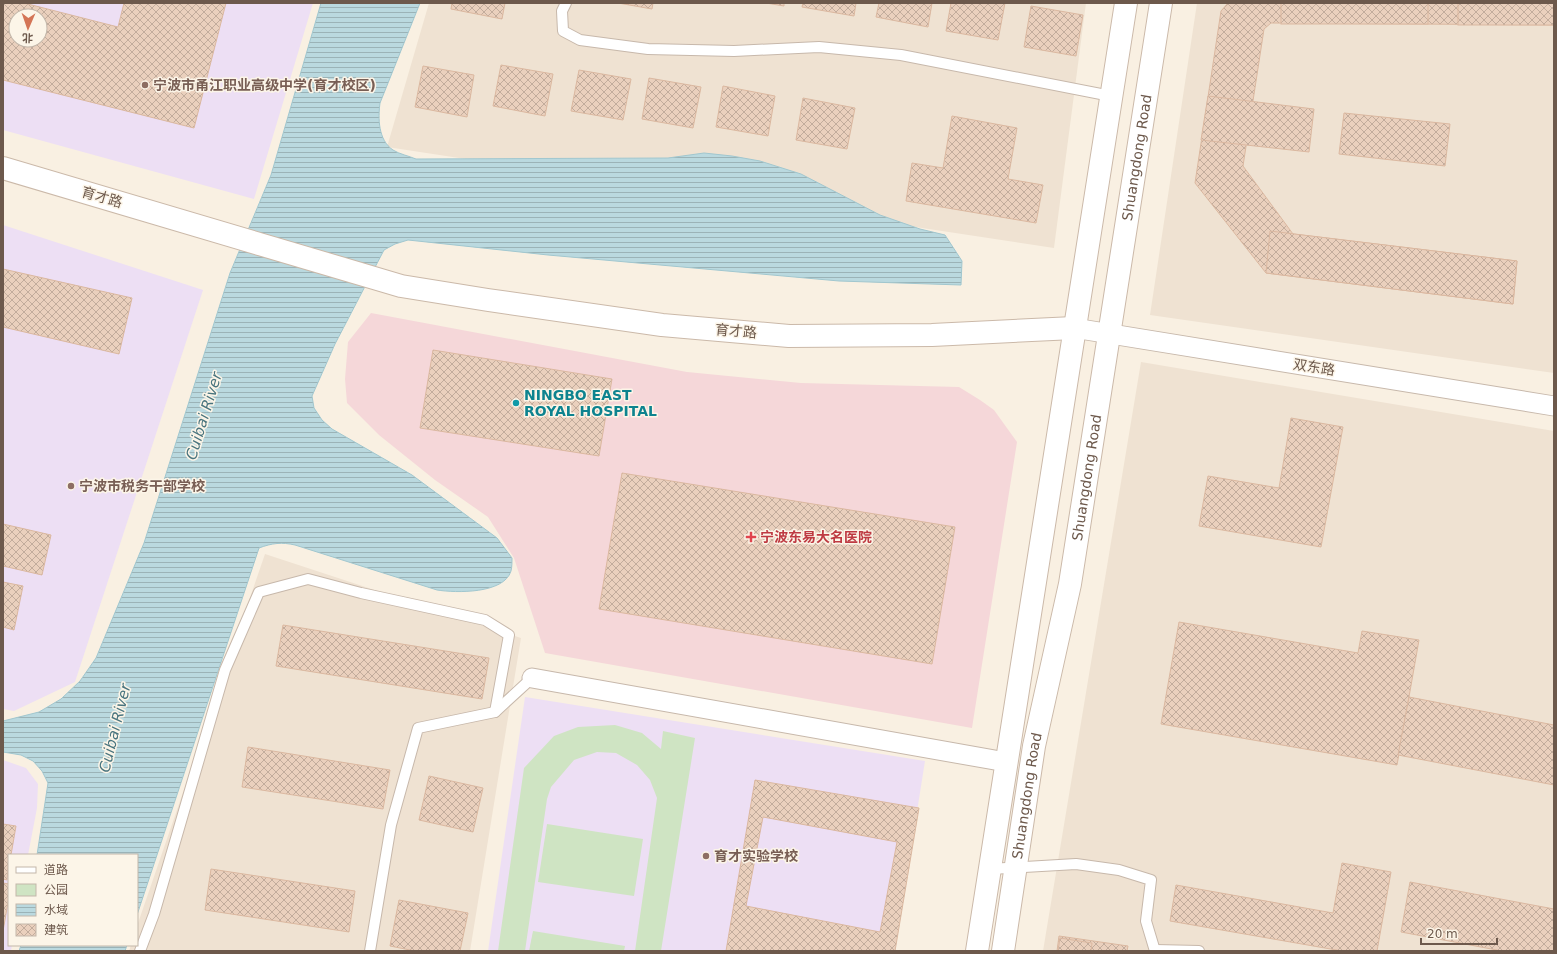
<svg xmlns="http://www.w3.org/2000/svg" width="1557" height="954" viewBox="0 0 1557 954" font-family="'DejaVu Sans','Noto Sans SC',sans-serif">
	<defs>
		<pattern id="water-rules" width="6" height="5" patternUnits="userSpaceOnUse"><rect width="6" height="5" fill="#bad9df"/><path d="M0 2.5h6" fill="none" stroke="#9bb3b7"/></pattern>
		<pattern id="building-cross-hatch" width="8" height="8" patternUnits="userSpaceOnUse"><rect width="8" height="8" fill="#ead0bd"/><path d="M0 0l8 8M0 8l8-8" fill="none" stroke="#c2ac9c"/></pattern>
	</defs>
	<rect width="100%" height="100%" fill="#f9f0e2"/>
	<g fill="#efe2d2">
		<path d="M429,3H1086L1054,248L387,147Z"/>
		<path d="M1197,3H1554V373L1150,315Z"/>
		<path d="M1141,362L1554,431V951H1043Z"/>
		<path d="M265,554L521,638L470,951H129L131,945H137V926Z"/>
	</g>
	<g fill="#eddff4" fill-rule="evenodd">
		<path d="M3,3H313L254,199L3,130ZM16,16H40V40H16Z"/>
		<path d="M3,225L203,290L75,682L14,711L3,709Z"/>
		<path d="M525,697L925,761L895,951H488Z"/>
		<path d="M3,760L26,768L38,784L37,808L28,855H9V945H12L11,951H3Z"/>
	</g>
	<path fill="#f5d7d9" d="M371,313L687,372L801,383L959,387L980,400L994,410L1017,442L972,728L545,653L514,558L488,517L435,480L379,435L347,403L345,379L348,342Z"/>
	<g fill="#cfe4c3">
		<path d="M615,725L642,733L661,749L663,731L695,738L661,951H635L657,798L650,780L637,765L616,753L597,752L574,760L551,787L547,799L525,951H498L524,768L554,736L578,727Z"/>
		<path d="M547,824L643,839L634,896L538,882Z"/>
		<path d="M533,931L625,946L624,951H529Z"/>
	</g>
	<g fill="url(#water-rules)" stroke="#a1c7cf">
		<path d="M321,3H420L380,103C378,118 378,140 393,150C399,154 409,156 416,159L668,158L704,153L732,156L760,161L801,174L880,215L920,229L945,235L962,261L961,285L839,281L548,255L408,240L395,244L384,250L335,344L312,396L314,408L322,420L332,429L412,475L497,538L512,558C512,562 512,567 511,571C504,594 456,593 437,590L295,545C282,542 272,543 259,548L137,915V855H37L48,783L42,771L33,761L21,755L3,752V721L39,712L61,699L80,681L96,658L144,543L230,273L271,175Z"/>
		<path d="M21,945H127L125,951H19Z"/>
	</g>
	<g fill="url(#building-cross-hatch)" stroke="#dbb8a0" fill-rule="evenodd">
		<path d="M3,3H24L118,27L124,3H226L194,128L3,80ZM16,16H40V40H16Z"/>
		<path d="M452,3H505L502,19L451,9Z"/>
		<path d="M618,3H653L652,9Z"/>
		<path d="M766,3H784V6Z"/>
		<path d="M803,3H856L854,16L802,7Z"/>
		<path d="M879,3H932L928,27L876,17Z"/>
		<path d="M951,3H1005L998,40L946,31Z"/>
		<path d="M1228,3H1554V25L1271,23L1264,29L1243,166L1293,234L1517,261L1513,304L1266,273L1195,183L1221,11Z"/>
		<rect x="1281" y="3" width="147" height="21"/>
		<rect x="1458" y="3" width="96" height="22"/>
		<path d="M1031,6L1083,15L1076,56L1024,47Z"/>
		<path d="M501,65L553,74L545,116L493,106Z"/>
		<path d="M423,66L474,75L467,117L415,107Z"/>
		<path d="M579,70L631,79L623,120L571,111Z"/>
		<path d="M649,78L701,87L693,128L642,119Z"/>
		<path d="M723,86L775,96L768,136L716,127Z"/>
		<path d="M1208,96L1314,109L1309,152L1201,140Z"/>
		<path d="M803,98L855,108L847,149L796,140Z"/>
		<path d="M1344,113L1450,124L1445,166L1339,154Z"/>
		<path d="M952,116L1017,128L1008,179L1043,185L1036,223L906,201L912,163L943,168Z"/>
		<path d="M1270,231L1517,261L1513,304L1266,273Z"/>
		<path d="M3,269L132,298L119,354L3,327Z"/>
		<path d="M433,350L612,379L599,456L420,428Z"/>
		<path d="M1291,418L1343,427L1321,547L1199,526L1208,476L1279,488Z"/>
		<path d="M622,473L955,527L932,664L599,609Z"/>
		<path d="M3,524L51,535L42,575L3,566Z"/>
		<path d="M3,582L23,586L14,630L3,627Z"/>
		<path d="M1179,622L1358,653L1362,631L1419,640L1397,765L1161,724Z"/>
		<path d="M283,625L489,658L482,699L276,666Z"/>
		<path d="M1409,697L1554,725V785L1398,755Z"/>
		<path d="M248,747L390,770L383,809L242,787Z"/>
		<path d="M429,776L483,788L473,832L419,820Z"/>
		<path d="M755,780L919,808L895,951H726ZM763,817L897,842L880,932L746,906Z"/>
		<path d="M3,824L16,826L11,855H9L7,880L3,879Z"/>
		<path d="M1342,863L1391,872L1377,951H1342L1170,921L1176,885L1333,913Z"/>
		<path d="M211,869L355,891L349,932L205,910Z"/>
		<path d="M1410,882L1554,909V951H1502L1401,932Z"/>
		<path d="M3,883L9,884V897L3,931Z"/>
		<path d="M399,900L468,913L460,951H415L390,946Z"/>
		<path d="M1059,936L1128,946L1127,951H1057Z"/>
		<path d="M1060,938L1092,943L1091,951H1058Z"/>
	</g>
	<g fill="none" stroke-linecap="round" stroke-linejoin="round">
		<defs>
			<g id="lane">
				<path d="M566,3L562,11L563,31L580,40L648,49L734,51L819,47L901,55L1111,96"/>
				<path d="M990,869L1076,864L1119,870L1151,880L1146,921L1155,951"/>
				<path d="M1155,950L1199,951"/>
				<path d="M140,951L154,914L225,670L259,592L308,579L361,593L485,620L509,635L495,712"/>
				<path d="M370,951L391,825L418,728L495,712L532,678"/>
			</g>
			<g id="street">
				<path d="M1074,328L1554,406"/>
				<path d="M532,678L1006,762"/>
			</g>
			<g id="secondary">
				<path d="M3,168L401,286L488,300L662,325L789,336L932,335L1074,328"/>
				<path d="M977,951L1126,3"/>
				<path id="s1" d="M1003,951L1034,746L1070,584L1161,3"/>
			</g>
		</defs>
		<use href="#lane" stroke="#c7b8ab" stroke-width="12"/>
		<use href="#street" stroke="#c7b8ab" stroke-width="21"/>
		<use href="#secondary" stroke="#cbb9a9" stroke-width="24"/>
		<use href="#lane" stroke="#fff" stroke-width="10"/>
		<use href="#street" stroke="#fff" stroke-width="19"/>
		<use href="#secondary" stroke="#fff" stroke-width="22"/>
	</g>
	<g fill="#8d6e63" stroke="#fcf5e8" stroke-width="1.5">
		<circle cx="145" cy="85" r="4"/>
		<circle cx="71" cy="486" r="4"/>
		<circle cx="706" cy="856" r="4"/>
	</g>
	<circle fill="#0f9aa8" stroke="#fcf5e8" stroke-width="1.5" cx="516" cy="403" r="4"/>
	<path fill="#e0444e" stroke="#fcf5e8" stroke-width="1.5" d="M749 531h4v4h4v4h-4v4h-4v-4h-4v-4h4z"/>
	<g text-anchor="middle" stroke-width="3" stroke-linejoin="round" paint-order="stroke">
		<g font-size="14" font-weight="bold" fill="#785e54" stroke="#fcf5e8" text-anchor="start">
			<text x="153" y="90">宁波市甬江职业高级中学(育才校区)</text>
			<text x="79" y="491">宁波市税务干部学校</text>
			<text x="714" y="861">育才实验学校</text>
		</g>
		<g font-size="14" fill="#6d594c" stroke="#fcf5e8">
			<text dy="5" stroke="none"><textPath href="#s1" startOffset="805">Shuangdong Road</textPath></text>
			<text transform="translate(102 197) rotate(16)" y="5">育才路</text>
			<text transform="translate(736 331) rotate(5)" y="5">育才路</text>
			<text transform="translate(1314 367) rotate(9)" y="5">双东路</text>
			<text dy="5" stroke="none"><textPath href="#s1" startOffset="481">Shuangdong Road</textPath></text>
			<text dy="5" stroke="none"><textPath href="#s1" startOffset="157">Shuangdong Road</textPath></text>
		</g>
		<g font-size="14" font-weight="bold" fill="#0d838f" stroke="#fcf5e8" text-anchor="start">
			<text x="524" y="400">NINGBO EAST<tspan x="524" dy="16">ROYAL HOSPITAL</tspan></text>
		</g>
		<g font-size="14" font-weight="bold" fill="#be3a42" stroke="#fcf5e8" text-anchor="start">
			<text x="760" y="542">宁波东易大名医院</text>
		</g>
		<g font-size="15" font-style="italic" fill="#49747e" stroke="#fcf5e8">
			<text transform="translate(204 416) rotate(-73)" y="5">Cuibai River</text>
			<text transform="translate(115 728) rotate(-76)" y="5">Cuibai River</text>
		</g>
	</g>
	<rect width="1557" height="954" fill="none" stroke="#6d594c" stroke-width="8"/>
	<rect x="8" y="854" width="130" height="92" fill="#fcf5e8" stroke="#c3b7aa"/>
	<rect x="16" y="867" width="20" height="6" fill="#ffffff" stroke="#c3b7aa"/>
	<text x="44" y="874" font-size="12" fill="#6d594c">道路</text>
	<rect x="16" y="884" width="20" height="12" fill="#cfe4c3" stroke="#c3b7aa"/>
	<text x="44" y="894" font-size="12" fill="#6d594c">公园</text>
	<rect x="16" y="904" width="20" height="12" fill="url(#water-rules)" stroke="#c3b7aa"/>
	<text x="44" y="914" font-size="12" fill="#6d594c">水域</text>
	<rect x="16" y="924" width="20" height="12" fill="url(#building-cross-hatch)" stroke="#c3b7aa"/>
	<text x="44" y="934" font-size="12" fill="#6d594c">建筑</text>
	<g transform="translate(28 28) rotate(182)"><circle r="19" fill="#fcf5e8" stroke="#c3b7aa"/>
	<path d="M0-3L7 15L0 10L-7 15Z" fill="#d47556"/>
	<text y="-6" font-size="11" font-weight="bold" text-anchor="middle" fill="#6d594c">北</text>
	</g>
	<path d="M1421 938v6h76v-6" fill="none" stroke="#6d594c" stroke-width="2"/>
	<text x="1427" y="938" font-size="12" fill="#6d594c" stroke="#fcf5e8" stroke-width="3" paint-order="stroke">20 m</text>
</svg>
